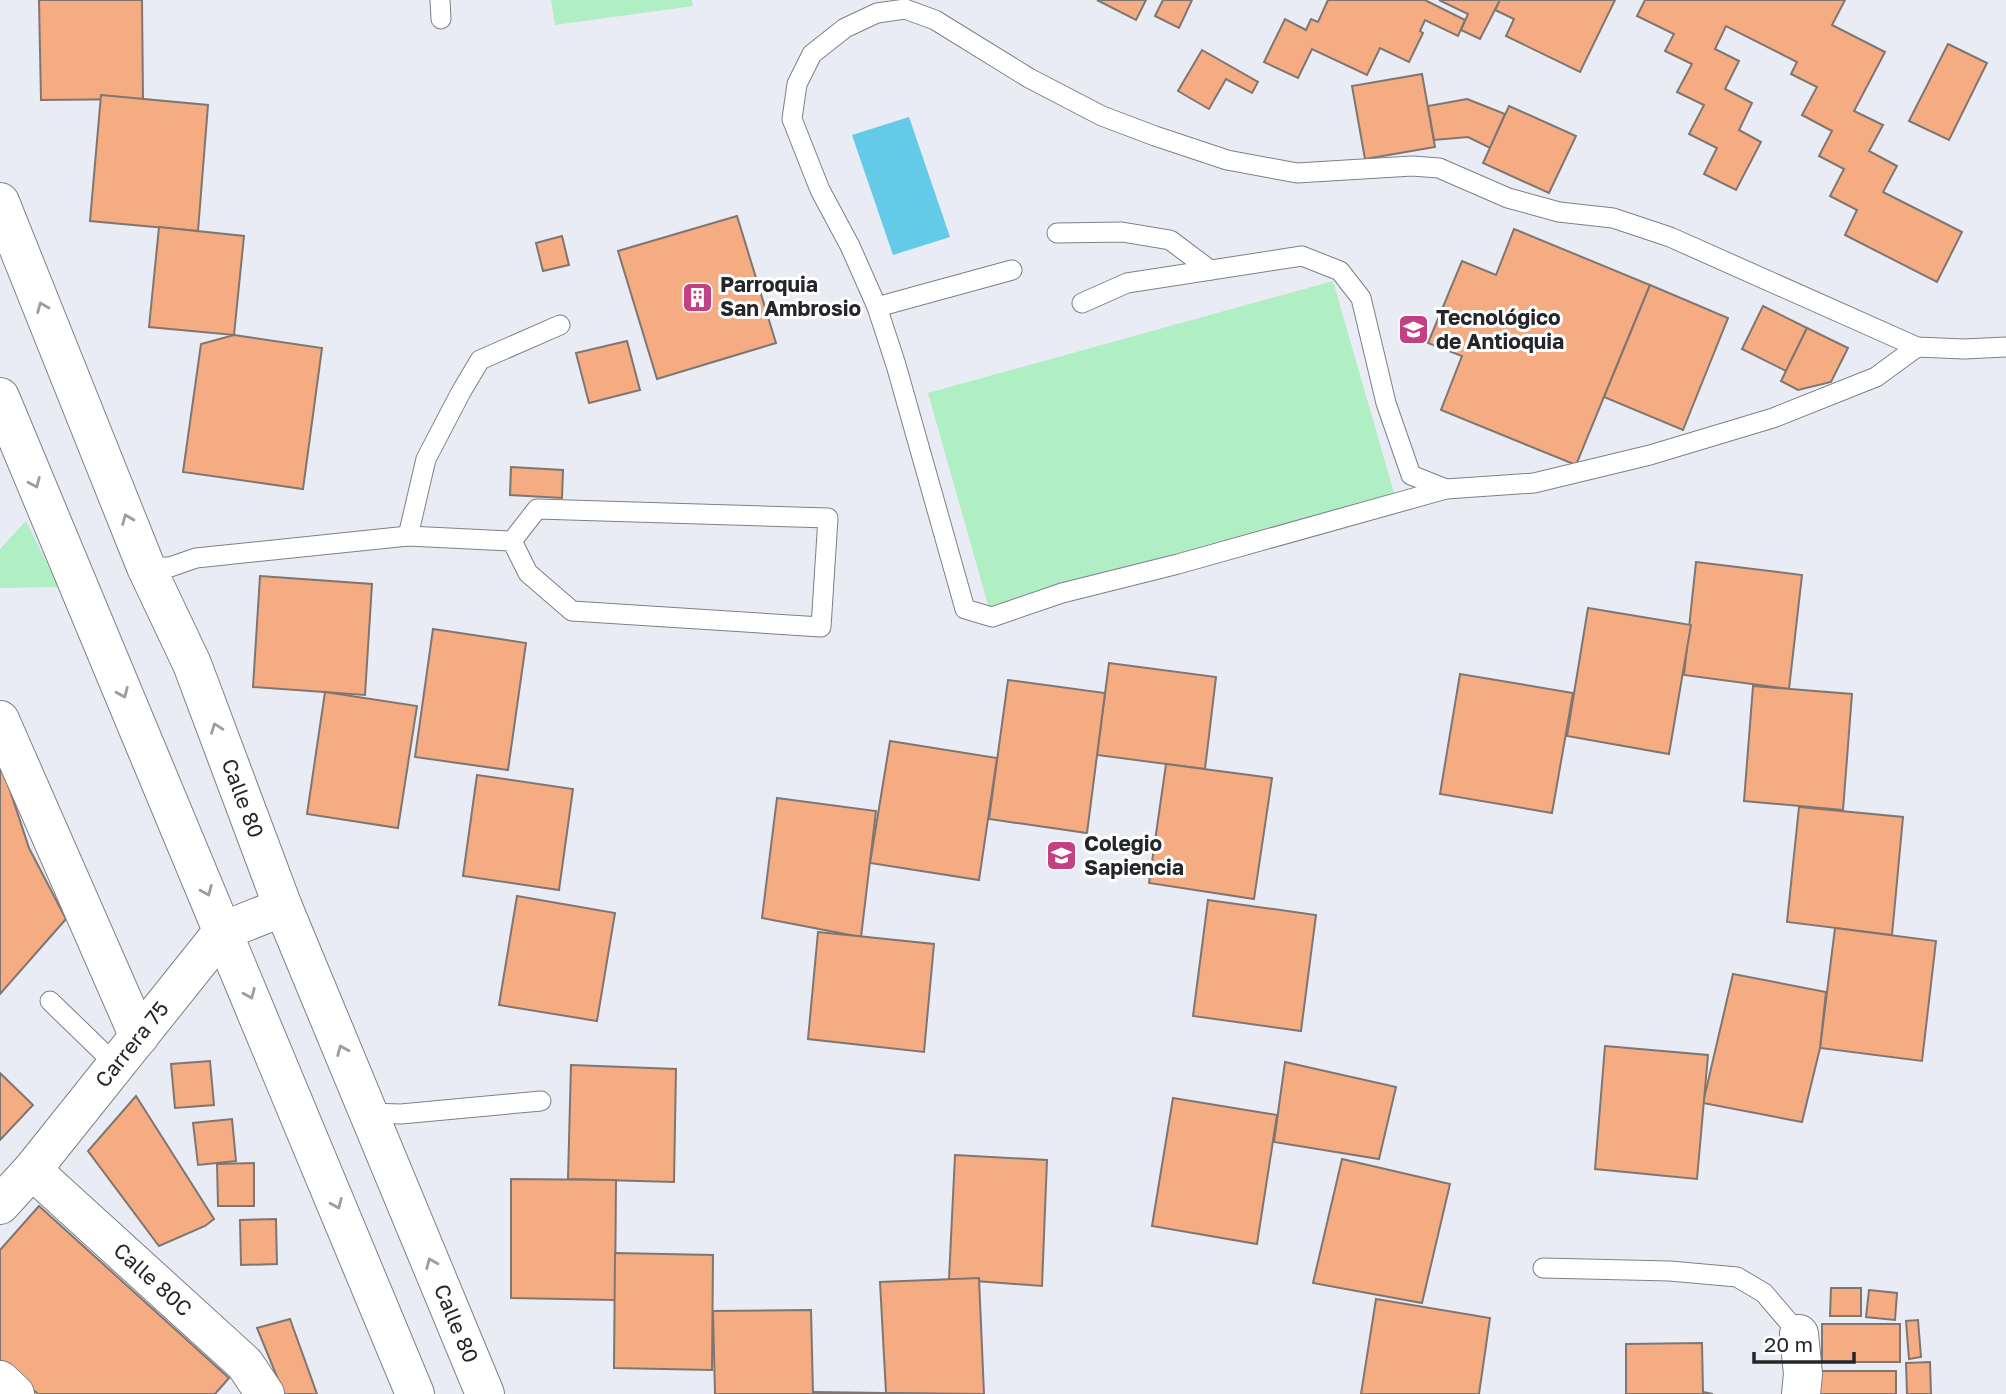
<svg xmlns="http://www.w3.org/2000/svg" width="2006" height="1394" viewBox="0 0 2006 1394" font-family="'Golos Text',sans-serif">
	<rect width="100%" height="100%" fill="#e9ecf4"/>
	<g fill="#b0eec3">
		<path d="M551,0H692L693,6L555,25Z"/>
		<path d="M1333,281L1396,500L990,612L928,393Z"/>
		<path d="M26,521L59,587L0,588V549Z"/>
	</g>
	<path fill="#63cae8" d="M909,117L950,237L893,255L852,135Z"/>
	<g fill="#f6ac82" stroke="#7f7672" stroke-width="2">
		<path d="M39,0H142L143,99L41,100Z"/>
		<path d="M1097,0H1146L1136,20Z"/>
		<path d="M1163,0H1192L1179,28L1155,16Z"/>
		<path d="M1328,0H1425L1465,20L1458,36L1425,20L1420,31L1423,33L1409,62L1380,48L1367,75L1312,49L1298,78L1264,62L1285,19L1306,30L1311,19L1318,22Z"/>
		<path d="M1439,0H1500L1480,39L1461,30L1468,14Z"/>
		<path d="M1500,0H1615L1580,72L1506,36L1514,19L1495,10Z"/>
		<path d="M1645,0H1845L1832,25L1885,52L1854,111L1883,125L1869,151L1897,166L1883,192L1962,232L1937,282L1845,235L1857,210L1830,196L1844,169L1819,156L1832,131L1802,115L1817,87L1791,74L1797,62L1726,26L1715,49L1739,61L1725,89L1752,103L1739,130L1761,142L1736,190L1704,174L1717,148L1689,134L1704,105L1677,92L1692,64L1665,51L1674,34L1637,16Z"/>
		<path d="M1948,44L1987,63L1949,140L1909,121Z"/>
		<path d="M1202,50L1258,82L1252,93L1226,79L1209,109L1178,91Z"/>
		<path d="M1422,74L1435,147L1365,159L1352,86Z"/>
		<path d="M101,95L208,105L198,231L90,221Z"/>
		<path d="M1467,99L1505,114L1490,148L1468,137L1434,140L1428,106Z"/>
		<path d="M1509,106L1576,136L1549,193L1483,163Z"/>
		<path d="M737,216L776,343L657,379L618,251Z"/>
		<path d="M159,227L244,236L234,335L149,327Z"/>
		<path d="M1514,229L1650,285L1576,465L1441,410L1462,356L1428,343L1462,261L1496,275Z"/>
		<path d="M562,236L569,265L543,271L536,243Z"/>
		<path d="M1650,285L1728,318L1683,430L1604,397Z"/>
		<path d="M1763,306L1807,328L1786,371L1742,349Z"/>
		<path d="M1807,328L1848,348L1831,382L1798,390L1781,381Z"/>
		<path d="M234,335L322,348L303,489L183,472L201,344Z"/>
		<path d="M627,341L640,390L589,403L576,353Z"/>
		<path d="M511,467L563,470L562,498L510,495Z"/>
		<path d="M1696,562L1802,575L1789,689L1684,675Z"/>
		<path d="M260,576L372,584L365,695L253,687Z"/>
		<path d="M1588,608L1691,625L1669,754L1567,736Z"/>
		<path d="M433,629L526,643L508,770L415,757Z"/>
		<path d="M1109,663L1216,677L1205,769L1097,755Z"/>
		<path d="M1460,674L1573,693L1552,813L1440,794Z"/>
		<path d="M1008,680L1105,693L1087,833L989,819Z"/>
		<path d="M1753,686L1852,694L1843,810L1744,801Z"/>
		<path d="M325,692L417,706L398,828L307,814Z"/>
		<path d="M890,741L997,758L979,880L870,863Z"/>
		<path d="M0,760L29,848L66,919L0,994Z"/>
		<path d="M1166,764L1272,778L1254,899L1149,883Z"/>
		<path d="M477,775L573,789L559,890L463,876Z"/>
		<path d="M777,798L876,811L861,937L762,918Z"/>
		<path d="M1799,807L1903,817L1892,935L1787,922Z"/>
		<path d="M517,896L615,913L597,1021L499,1005Z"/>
		<path d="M1208,900L1316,915L1301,1031L1193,1016Z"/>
		<path d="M1835,928L1936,941L1922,1061L1820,1048Z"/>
		<path d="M818,932L934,944L924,1052L808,1039Z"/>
		<path d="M1733,974L1826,992L1820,1048L1802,1122L1703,1103Z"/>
		<path d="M1605,1046L1708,1055L1697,1179L1595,1169Z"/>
		<path d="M210,1061L214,1105L175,1108L171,1064Z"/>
		<path d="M1285,1062L1396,1087L1379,1159L1274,1142Z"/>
		<path d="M571,1065L676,1069L674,1182L568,1179Z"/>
		<path d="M0,1073L33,1105L0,1140Z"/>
		<path d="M136,1096L214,1219L205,1226L159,1246L88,1151Z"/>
		<path d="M1173,1098L1277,1115L1257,1244L1152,1226Z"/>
		<path d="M232,1119L236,1161L198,1165L193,1123Z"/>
		<path d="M955,1155L1047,1160L1042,1286L949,1279Z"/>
		<path d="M1342,1159L1450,1184L1422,1303L1313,1283Z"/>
		<path d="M254,1163V1206H218L217,1164Z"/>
		<path d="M511,1179L616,1180L615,1300L511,1298Z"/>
		<path d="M39,1206L229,1378L215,1394H38L0,1360V1250Z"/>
		<path d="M276,1219L277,1264L241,1265L240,1220Z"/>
		<path d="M615,1253L713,1255L712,1370L614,1368Z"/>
		<path d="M979,1278L984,1394L886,1393L880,1282Z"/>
		<path d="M1831,1288H1861V1316H1830Z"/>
		<path d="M1869,1290L1897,1293L1895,1320L1866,1317Z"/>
		<path d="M1376,1299L1490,1318L1479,1394H1361Z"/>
		<path d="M811,1310L813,1394H715L713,1311Z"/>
		<path d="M290,1319L317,1394H284L257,1328Z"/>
		<path d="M1918,1320L1921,1357L1909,1359L1906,1321Z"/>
		<rect x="1822" y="1324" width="78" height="38"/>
		<path d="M1702,1343L1703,1392L1713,1394H1626V1344Z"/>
		<path d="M1930,1362L1931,1394H1907L1906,1363Z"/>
		<rect x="1819" y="1371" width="77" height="23"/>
		<path d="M813,1392L886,1393L932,1394H813Z"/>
	</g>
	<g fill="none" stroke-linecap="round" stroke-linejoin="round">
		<defs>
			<g id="service">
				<path d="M440,0L441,19"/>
				<path d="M1057,233L1122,232L1170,240L1210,270"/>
				<path d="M1082,303L1127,283L1302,256L1340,271L1361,298L1386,403L1411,475L1446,489L1534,483L1650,455L1773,418L1876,377L1917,347"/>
				<path d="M877,307L1012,270"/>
				<path d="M1446,489L1178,564L1062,593L992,617L965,609L896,365L877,307L850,246L820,190L792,119L797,84L812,54L845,28L877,13L905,9L935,20L1029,78L1102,116L1155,136L1227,160L1297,173L1412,166L1439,168L1508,198L1559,212L1613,218L1670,237L1917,347L1964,349L2006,347"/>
				<path d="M408,536L426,459L461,392L480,360L560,325"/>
				<path d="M146,567H170L196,558L408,536L512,541L528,573L572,611L821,627L828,518L537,509L512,541"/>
				<path d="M50,1001L116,1065"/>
				<path d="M368,1113L401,1114L541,1101"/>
				<path d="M1543,1268L1670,1271L1737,1277L1764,1293L1799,1334"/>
			</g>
			<g id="minor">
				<path d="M0,720L139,1037"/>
				<path id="s1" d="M32,1170L245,1364L265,1394"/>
				<path id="s2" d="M0,1205L32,1170L223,931L283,907"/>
				<path d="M1799,1334L1803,1374L1801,1394"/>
				<path d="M0,1380L15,1394"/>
			</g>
			<g id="secondary">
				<path id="s3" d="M0,202L146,567L192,664L283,907L485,1394"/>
				<path d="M0,397L415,1394"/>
			</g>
		</defs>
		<use href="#service" stroke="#7d8087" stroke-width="21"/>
		<use href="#minor" stroke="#7d8087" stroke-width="40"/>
		<use href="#secondary" stroke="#7d8087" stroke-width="40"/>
		<use href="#service" stroke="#fff" stroke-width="19"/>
		<use href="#minor" stroke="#fff" stroke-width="38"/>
		<use href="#secondary" stroke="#fff" stroke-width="38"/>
	</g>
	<defs><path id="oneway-chevron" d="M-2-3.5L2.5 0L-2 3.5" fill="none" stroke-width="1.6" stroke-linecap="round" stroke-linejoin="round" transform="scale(1.75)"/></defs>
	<g stroke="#9d9d9f">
		<use href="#oneway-chevron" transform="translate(42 307) rotate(-112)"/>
		<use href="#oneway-chevron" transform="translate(35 483) rotate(67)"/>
		<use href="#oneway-chevron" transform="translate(127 519) rotate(-112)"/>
		<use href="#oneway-chevron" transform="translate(123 693) rotate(67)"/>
		<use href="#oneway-chevron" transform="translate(216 728) rotate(-110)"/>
		<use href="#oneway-chevron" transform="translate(207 891) rotate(67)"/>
		<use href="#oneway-chevron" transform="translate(250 994) rotate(67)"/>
		<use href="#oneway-chevron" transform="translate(342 1050) rotate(-113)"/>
		<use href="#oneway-chevron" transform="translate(337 1204) rotate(67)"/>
		<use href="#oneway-chevron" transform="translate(431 1263) rotate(-113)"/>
	</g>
	<defs>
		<symbol id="building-square" viewBox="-11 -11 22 22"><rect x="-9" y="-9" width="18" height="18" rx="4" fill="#c54083" stroke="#fff"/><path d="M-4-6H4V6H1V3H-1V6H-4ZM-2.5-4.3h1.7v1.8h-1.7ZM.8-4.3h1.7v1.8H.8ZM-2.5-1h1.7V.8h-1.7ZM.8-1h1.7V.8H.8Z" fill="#fff"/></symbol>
		<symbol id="university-square" viewBox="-11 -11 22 22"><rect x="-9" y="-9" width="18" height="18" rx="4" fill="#c54083" stroke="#fff"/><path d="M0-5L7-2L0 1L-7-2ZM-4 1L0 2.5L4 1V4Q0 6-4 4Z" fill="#fff"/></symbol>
		<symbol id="school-square" viewBox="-11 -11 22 22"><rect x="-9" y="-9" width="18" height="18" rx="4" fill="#c54083" stroke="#fff"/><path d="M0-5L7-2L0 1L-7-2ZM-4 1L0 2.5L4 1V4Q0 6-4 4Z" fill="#fff"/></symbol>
	</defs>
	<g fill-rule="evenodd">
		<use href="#building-square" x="680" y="280" width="35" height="35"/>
		<use href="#university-square" x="1396" y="312" width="35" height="35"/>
		<use href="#school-square" x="1044" y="838" width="35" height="35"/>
	</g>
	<g text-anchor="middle" stroke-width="6" stroke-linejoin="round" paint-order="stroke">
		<g font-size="21" font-weight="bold" fill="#252629" stroke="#fff" text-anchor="start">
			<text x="720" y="292">Parroquia<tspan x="720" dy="24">San Ambrosio</tspan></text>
			<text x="1436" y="325">Tecnológico<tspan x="1436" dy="24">de Antioquia</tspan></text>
			<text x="1084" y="851">Colegio<tspan x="1084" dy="24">Sapiencia</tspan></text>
		</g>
		<g font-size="21" fill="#252629" stroke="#fff">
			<text dy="7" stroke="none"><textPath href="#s3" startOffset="644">Calle 80</textPath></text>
			<text dy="7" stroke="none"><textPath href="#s2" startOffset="208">Carrera 75</textPath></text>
			<text dy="7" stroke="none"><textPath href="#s1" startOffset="163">Calle 80C</textPath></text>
			<text dy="7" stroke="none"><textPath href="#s3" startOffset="1211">Calle 80</textPath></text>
		</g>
	</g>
	<path d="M1754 1352v10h100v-10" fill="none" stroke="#252629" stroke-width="3.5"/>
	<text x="1764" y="1352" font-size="21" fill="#252629" stroke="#ffffff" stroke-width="5" paint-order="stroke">20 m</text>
</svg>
